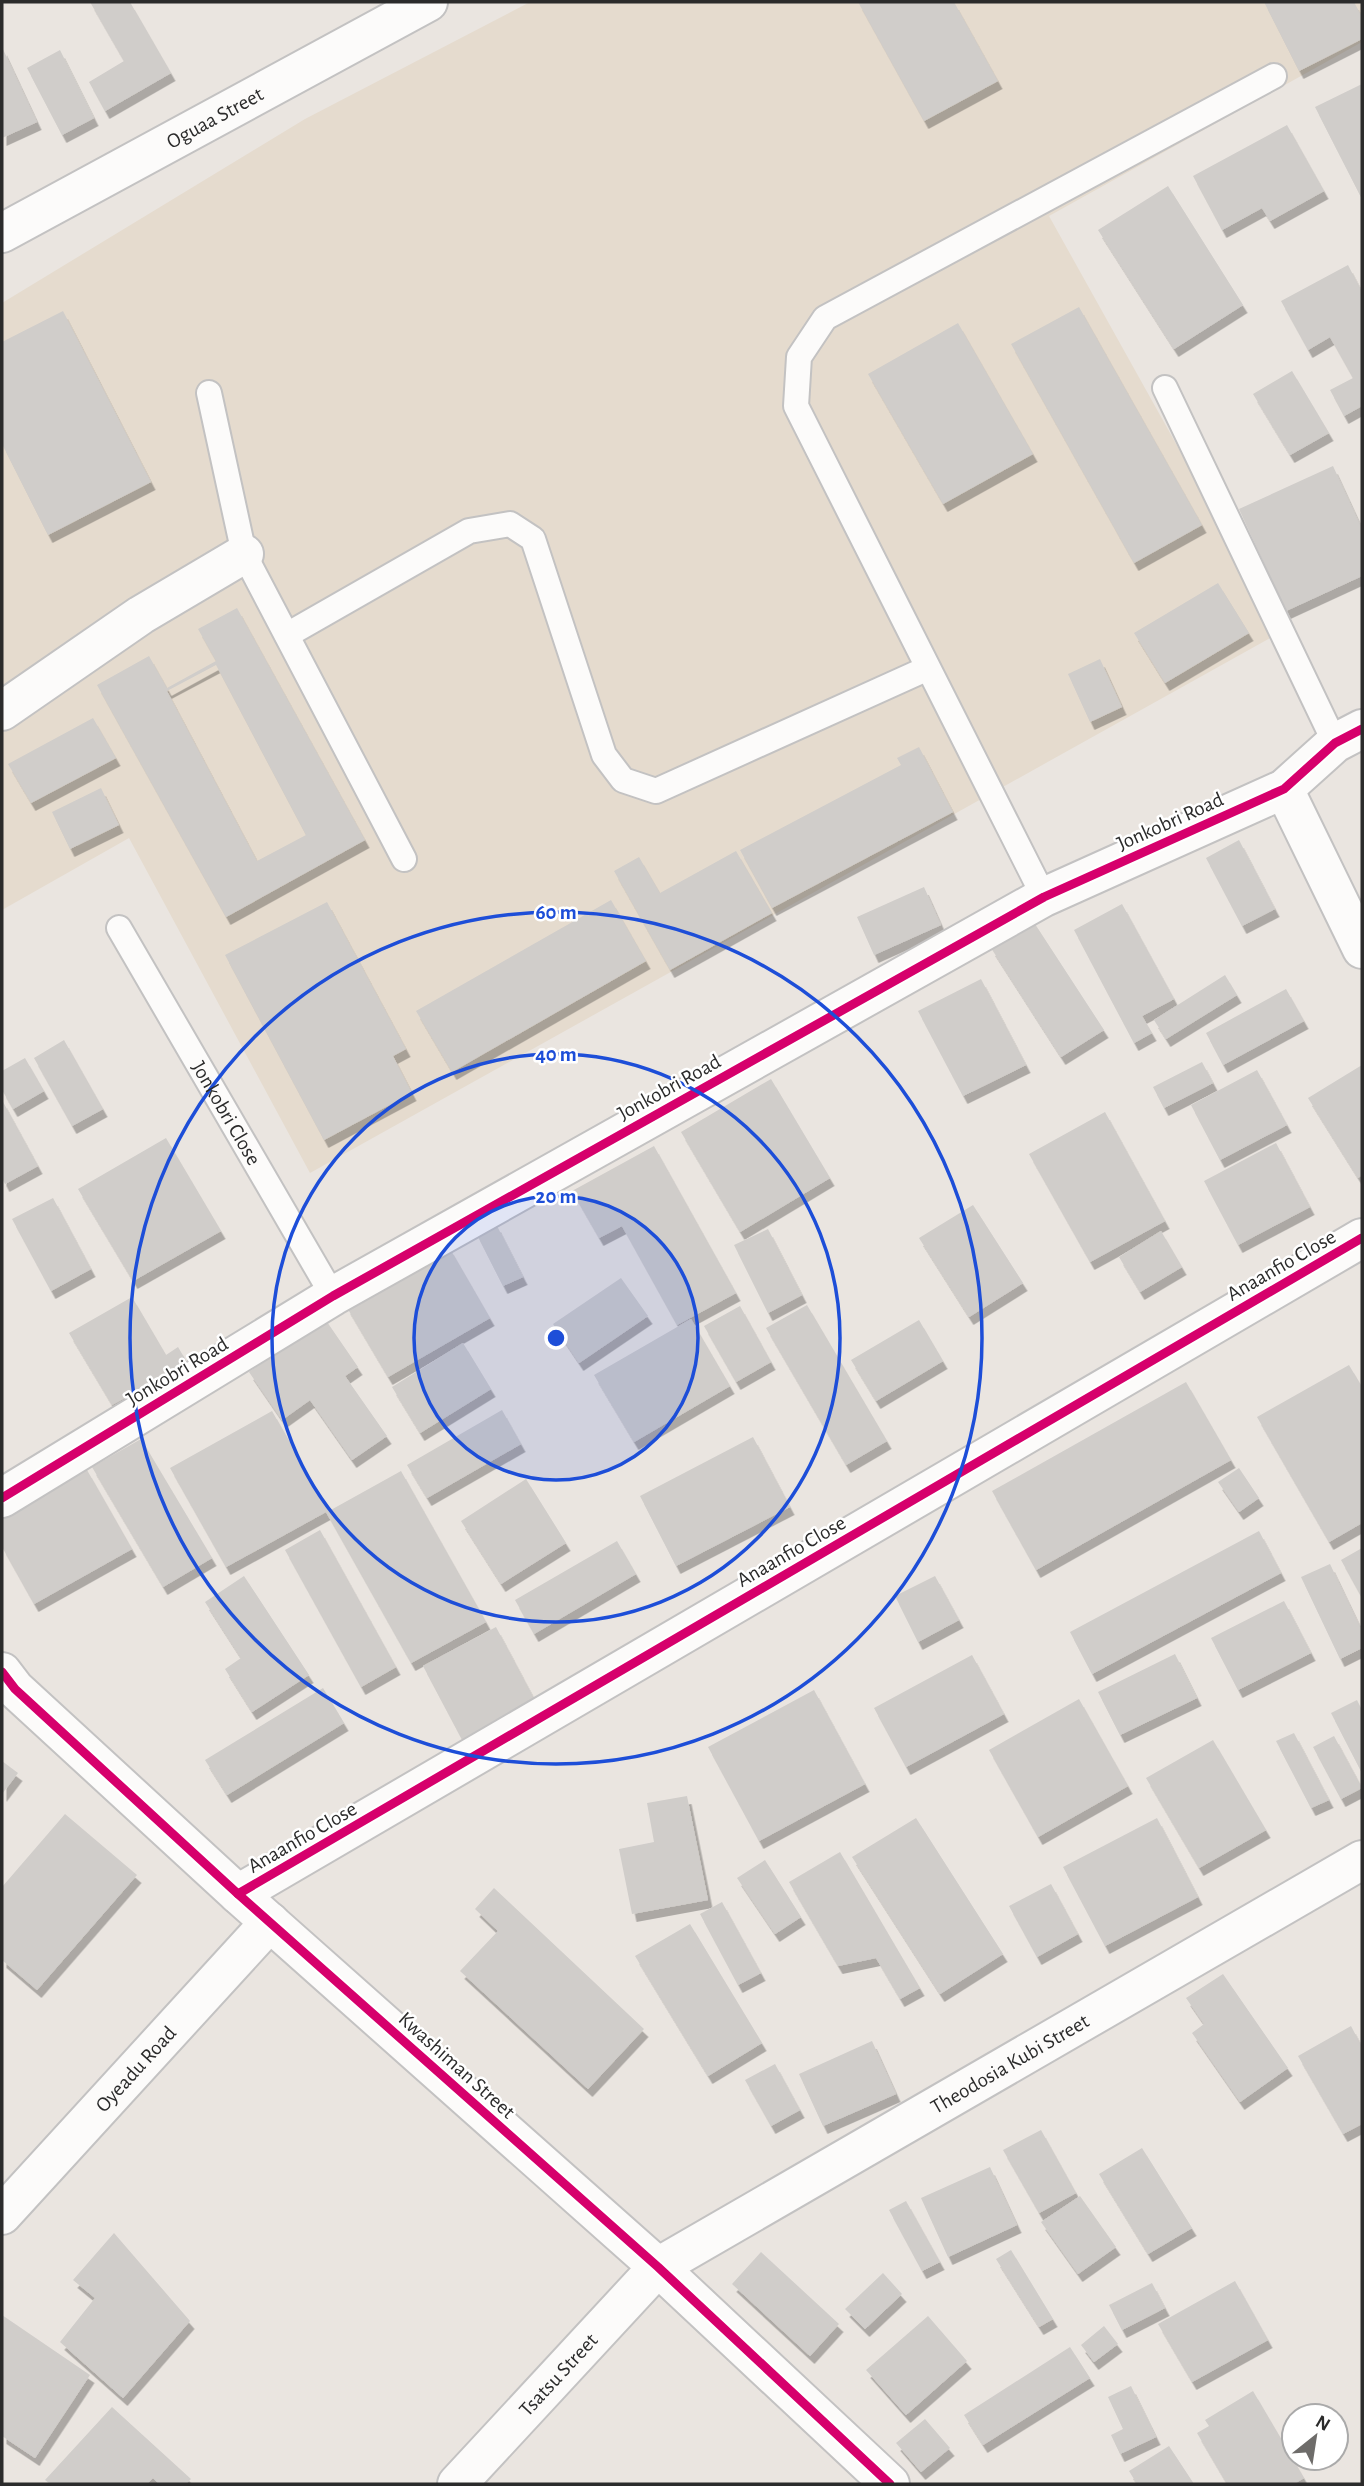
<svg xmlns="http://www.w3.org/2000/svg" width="1364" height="2486" viewBox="0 0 1364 2486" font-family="'Alegreya Sans',sans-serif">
	<defs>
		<filter id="shadow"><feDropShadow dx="4.5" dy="8" stdDeviation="0" flood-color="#0004"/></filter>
	</defs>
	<rect width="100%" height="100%" fill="#eae5e0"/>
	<path fill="#e5dbce" d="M530,2H1362V42L1049,216L1281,632L310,1173L129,838L2,910V303L305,119Z"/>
	<g fill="#d0cdca" fill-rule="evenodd" filter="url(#shadow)">
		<path d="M90,2H130L171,73L105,111L89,82L124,61Z"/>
		<path d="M858,2H954L998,81L924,121Z"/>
		<path d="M1264,2H1354L1362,17V39L1299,71Z"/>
		<path d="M2,47L37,122L2,138Z"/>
		<path d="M60,50L94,118L62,135L27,68Z"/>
		<path d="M1362,84V199L1315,107Z"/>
		<path d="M1287,125L1324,191L1270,221L1262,208L1222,230L1193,176Z"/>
		<path d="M1168,186L1243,305L1174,349L1098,230Z"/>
		<path d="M1348,265L1362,292V406L1344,416L1330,390L1353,378L1330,337L1308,350L1281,301Z"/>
		<path d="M1079,307L1202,525L1134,563L1011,344Z"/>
		<path d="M63,311L151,482L48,535L2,444V342Z"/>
		<path d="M958,323L1033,454L943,504L868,374Z"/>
		<path d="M1292,371L1329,433L1290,455L1253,394Z"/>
		<path d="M1333,466L1362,529V576L1286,611L1239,509Z"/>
		<path d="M1218,583L1249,633L1165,683L1134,633Z"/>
		<path d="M237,608L365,840L226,917L97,685L149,656L167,688L216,661L198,629ZM216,665L306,835L257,861L167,691Z"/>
		<path d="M1100,659L1122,707L1090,722L1068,674Z"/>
		<path d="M93,718L116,758L31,803L8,764Z"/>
		<path d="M919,747L953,812L772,908L740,850L901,765L897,758Z"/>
		<path d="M101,788L119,825L70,849L52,812Z"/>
		<path d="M1239,840L1275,909L1242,926L1206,858Z"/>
		<path d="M736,851L772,913L670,970L614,871L639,857L660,893Z"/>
		<path d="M924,887L941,925L874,955L857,917Z"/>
		<path d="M611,900L646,961L452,1072L416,1011Z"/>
		<path d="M327,902L406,1049L393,1056L412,1093L324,1140L225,955Z"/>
		<path d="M1122,904L1174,999L1142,1016L1152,1033L1134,1043L1074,930Z"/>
		<path d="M1033,921L1104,1030L1061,1057L991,948Z"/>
		<path d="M1225,975L1237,995L1166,1039L1154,1020Z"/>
		<path d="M981,979L1026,1065L963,1096L918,1011Z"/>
		<path d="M1286,989L1304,1021L1223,1065L1206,1033Z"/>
		<path d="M64,1040L103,1109L72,1126L34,1058Z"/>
		<path d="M25,1058L44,1091L13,1109L2,1090V1071Z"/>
		<path d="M1202,1062L1213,1083L1164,1108L1153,1087Z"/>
		<path d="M1362,1065V1175L1358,1178L1308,1098Z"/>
		<path d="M1257,1070L1287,1125L1220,1160L1191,1105Z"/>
		<path d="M771,1079L830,1178L740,1232L681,1132Z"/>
		<path d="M2,1100L38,1166L5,1184L2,1178Z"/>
		<path d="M1105,1112L1165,1221L1090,1262L1029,1154Z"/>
		<path d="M166,1138L221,1231L133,1281L78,1189Z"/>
		<path d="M1276,1143L1310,1207L1238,1245L1204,1181Z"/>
		<path d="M654,1146L736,1293L677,1325L622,1226L599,1238L572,1191Z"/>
		<path d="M53,1198L91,1269L51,1291L12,1219Z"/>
		<path d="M973,1205L1023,1283L969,1317L919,1238Z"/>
		<path d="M496,1224L523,1277L503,1286L476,1233Z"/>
		<path d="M768,1229L802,1295L768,1313L734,1245Z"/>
		<path d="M1161,1231L1182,1267L1140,1292L1119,1257Z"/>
		<path d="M449,1247L490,1318L388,1377L346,1306Z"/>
		<path d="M621,1278L648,1316L579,1363L553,1324Z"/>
		<path d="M132,1297L166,1355L178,1347L194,1374L148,1400L141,1389L112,1405L69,1333Z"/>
		<path d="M807,1305L887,1441L846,1465L766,1328Z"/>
		<path d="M740,1306L771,1362L736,1382L704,1326Z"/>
		<path d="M325,1319L358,1367L345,1376L387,1436L352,1460L310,1400L282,1420L249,1372Z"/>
		<path d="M691,1319L730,1386L634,1442L594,1375Z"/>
		<path d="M919,1320L943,1361L876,1401L851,1360Z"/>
		<path d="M463,1343L491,1389L420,1433L392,1387Z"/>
		<path d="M1349,1365L1362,1387V1523L1329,1542L1257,1417Z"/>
		<path d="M1186,1382L1231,1460L1036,1570L992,1491Z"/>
		<path d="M502,1410L521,1444L427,1498L407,1465Z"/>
		<path d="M272,1411L329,1511L401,1471L486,1622L411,1663L326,1512L226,1567L170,1468Z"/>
		<path d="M753,1437L790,1507L676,1566L640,1496Z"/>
		<path d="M141,1439L212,1558L163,1587L92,1467Z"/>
		<path d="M1239,1468L1259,1498L1239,1512L1218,1482Z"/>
		<path d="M87,1470L132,1549L34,1604L2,1547V1518Z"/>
		<path d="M526,1479L566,1543L501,1584L461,1521Z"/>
		<path d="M320,1530L396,1667L361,1687L285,1550Z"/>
		<path d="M1259,1531L1281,1573L1092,1674L1070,1632Z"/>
		<path d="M617,1541L636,1574L534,1634L515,1600Z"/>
		<path d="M1362,1548V1598L1341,1560Z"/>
		<path d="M1330,1564L1362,1631V1648L1340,1659L1301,1577Z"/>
		<path d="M244,1576L309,1675L252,1712L225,1669L241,1658L205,1602Z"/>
		<path d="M935,1576L959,1620L918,1642L895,1596Z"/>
		<path d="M1284,1601L1311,1653L1238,1690L1211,1638Z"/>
		<path d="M496,1627L540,1710L467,1749L423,1666Z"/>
		<path d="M1175,1654L1197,1698L1120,1735L1098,1692Z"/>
		<path d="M972,1655L1004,1714L906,1767L874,1708Z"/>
		<path d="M323,1688L344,1723L227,1795L205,1760Z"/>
		<path d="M814,1690L865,1784L759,1841L708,1747Z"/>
		<path d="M1079,1699L1128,1786L1038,1837L989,1750Z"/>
		<path d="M1357,1700L1362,1710V1773L1331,1713Z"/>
		<path d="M1294,1733L1329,1800L1311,1808L1276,1741Z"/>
		<path d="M1334,1736L1362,1788L1341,1799L1313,1747Z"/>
		<path d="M1213,1740L1266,1830L1199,1868L1146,1778Z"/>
		<path d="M2,1761L18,1773L2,1794Z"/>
		<path d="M687,1796L708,1900L632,1914L619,1849L654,1842L647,1803Z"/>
		<path d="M65,1814L137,1875L37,1990L2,1960V1887Z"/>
		<path d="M916,1818L1003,1954L940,1994L852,1857Z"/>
		<path d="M1157,1818L1198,1897L1105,1946L1063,1867Z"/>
		<path d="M840,1852L920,1988L900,1999L876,1958L838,1966L789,1882Z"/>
		<path d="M765,1860L801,1917L775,1934L737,1878Z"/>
		<path d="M1051,1884L1078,1934L1037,1957L1009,1906Z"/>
		<path d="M494,1888L644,2029L588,2089L460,1971L498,1931L475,1909Z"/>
		<path d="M722,1902L761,1973L738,1985L700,1914Z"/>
		<path d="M690,1924L762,2043L708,2076L635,1956Z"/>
		<path d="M1223,1974L1288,2068L1240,2102L1192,2033L1204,2024L1186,1998Z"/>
		<path d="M1351,2026L1362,2047V2124L1343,2134L1298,2056Z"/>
		<path d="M872,2041L896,2094L823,2126L799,2074Z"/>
		<path d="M775,2064L800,2110L771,2126L745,2080Z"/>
		<path d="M1041,2130L1076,2193L1039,2213L1003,2150Z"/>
		<path d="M1142,2148L1192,2228L1148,2254L1099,2174Z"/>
		<path d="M990,2167L1017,2225L948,2257L921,2198Z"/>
		<path d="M1080,2196L1116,2247L1078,2274L1041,2222Z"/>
		<path d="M906,2201L940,2262L922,2271L889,2210Z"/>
		<path d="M114,2233L190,2321L123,2398L60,2342L95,2298L73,2280Z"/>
		<path d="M1011,2250L1053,2319L1039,2327L996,2259Z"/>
		<path d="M761,2252L839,2324L810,2356L732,2284Z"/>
		<path d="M883,2273L902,2294L865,2329L845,2309Z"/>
		<path d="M1235,2281L1268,2340L1192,2382L1158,2324Z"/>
		<path d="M1152,2283L1165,2308L1122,2330L1109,2305Z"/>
		<path d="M2,2315L90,2375L35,2458L2,2436Z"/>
		<path d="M928,2316L967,2361L906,2415L866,2370Z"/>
		<path d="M1104,2326L1118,2344L1094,2362L1081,2345Z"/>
		<path d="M1070,2347L1090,2378L983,2445L964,2415Z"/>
		<path d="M1131,2386L1156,2437L1120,2454L1111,2435L1123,2429L1108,2397Z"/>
		<path d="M1253,2391L1304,2478L1294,2484H1227L1197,2433L1209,2426L1205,2420Z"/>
		<path d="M112,2407L191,2479L186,2484H159L153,2478L147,2484H50L45,2480Z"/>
		<path d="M925,2419L950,2448L921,2472L896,2443Z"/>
		<path d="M1169,2446L1194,2484H1137L1129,2471Z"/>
	</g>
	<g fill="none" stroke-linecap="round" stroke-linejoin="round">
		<defs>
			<g id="lane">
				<path d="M1165,388L1335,743"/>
				<path d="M209,393L244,554L404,859"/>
				<path d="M287,635L469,531L510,524L533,539L604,755L623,780L656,791L926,669"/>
				<path d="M1044,897L796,406L799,357L825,318L1274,76"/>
				<path id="s1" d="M119,928L333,1296"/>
			</g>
			<g id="street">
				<path id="s2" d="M2,233L428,2"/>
				<path d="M2,711L141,615L244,554"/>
				<path d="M1284,789L1362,949"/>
				<path d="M2,1498L333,1296L1044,897L1284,789L1335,743L1362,729"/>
				<path d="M2,1672L15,1689L238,1894L658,2267L890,2484"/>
				<path d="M238,1894L1362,1238"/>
				<path id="s3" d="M2,2215L270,1922"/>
				<path id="s4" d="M457,2484L658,2267L1362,1860"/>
			</g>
		</defs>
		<use href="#lane" stroke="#c3c2c2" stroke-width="28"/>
		<use href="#street" stroke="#c3c2c2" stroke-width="42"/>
		<use href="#lane" stroke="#fcfbfa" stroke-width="24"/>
		<use href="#street" stroke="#fcfbfa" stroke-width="38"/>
		<defs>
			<g id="cycleway">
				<path d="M2,1498L333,1296L1044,897L1284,789L1335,743L1362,729"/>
				<path d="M2,1672L15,1689L238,1894L658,2267L890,2484"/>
				<path d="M238,1894L1362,1238"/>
			</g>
		</defs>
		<use href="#cycleway" stroke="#fff" stroke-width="13"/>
		<use href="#cycleway" stroke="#d6006c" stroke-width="9"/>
	</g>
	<circle cx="556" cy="1338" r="142" fill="#1d4ed8" fill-opacity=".12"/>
	<g fill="none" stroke="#1d4ed8" stroke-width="3.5">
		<circle cx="556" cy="1338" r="142"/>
		<circle cx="556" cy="1338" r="284"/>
		<circle cx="556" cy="1338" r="426"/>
	</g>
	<g text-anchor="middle" stroke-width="5" stroke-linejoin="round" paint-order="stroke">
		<g font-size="21" fill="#2b2b2b" stroke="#fff">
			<text dy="7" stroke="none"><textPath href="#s2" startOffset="242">Oguaa Street</textPath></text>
			<text transform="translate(1170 821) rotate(-24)" y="7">Jonkobri Road</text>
			<text transform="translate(669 1087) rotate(-29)" y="7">Jonkobri Road</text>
			<text dy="7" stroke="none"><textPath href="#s1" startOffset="214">Jonkobri Close</textPath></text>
			<text transform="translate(1281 1265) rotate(-30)" y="7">Anaanfio Close</text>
			<text transform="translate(177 1371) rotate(-31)" y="7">Jonkobri Road</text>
			<text transform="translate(791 1551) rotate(-30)" y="7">Anaanfio Close</text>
			<text transform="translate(302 1837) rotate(-30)" y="7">Anaanfio Close</text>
			<text dy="7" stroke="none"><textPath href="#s4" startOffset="702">Theodosia Kubi Street</textPath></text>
			<text transform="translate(457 2065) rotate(42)" y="7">Kwashiman Street</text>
			<text dy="7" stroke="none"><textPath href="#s3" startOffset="198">Oyeadu Road</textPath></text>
			<text dy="7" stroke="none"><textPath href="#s4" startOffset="149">Tsatsu Street</textPath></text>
		</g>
	</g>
	<circle cx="556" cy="1338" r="10" fill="#1d4ed8" stroke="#fff" stroke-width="3.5"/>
	<g font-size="21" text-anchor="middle" font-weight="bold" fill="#1d4ed8" stroke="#fff" stroke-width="5" stroke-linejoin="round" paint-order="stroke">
		<text x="556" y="919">60 m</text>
		<text x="556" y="1061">40 m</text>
		<text x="556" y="1203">20 m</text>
	</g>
	<rect width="1364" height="2486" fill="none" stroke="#2b2b2b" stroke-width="7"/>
	<g transform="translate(1315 2437) rotate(30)"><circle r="33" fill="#ffffff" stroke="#aaaaaa" stroke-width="2"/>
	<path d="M0-5L12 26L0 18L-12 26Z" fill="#6e6c6a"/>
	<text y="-10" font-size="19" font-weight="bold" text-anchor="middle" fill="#2b2b2b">N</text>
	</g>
</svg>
